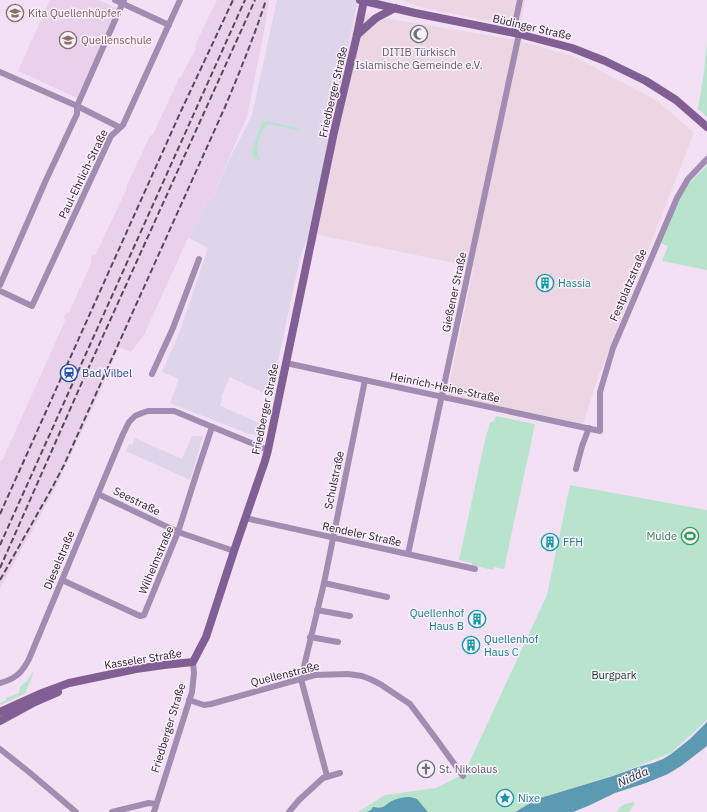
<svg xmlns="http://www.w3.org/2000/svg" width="707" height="812" viewBox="0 0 707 812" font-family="'IBM Plex Sans',sans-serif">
	<rect width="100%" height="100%" fill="#f3e0f5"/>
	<g fill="#ded5ea">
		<path d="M277,0H358L308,237L300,258L271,395L260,392V391L230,377L221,397L222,398L220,406L264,425L262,437L246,433L170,403L179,379L162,372L181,328L208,248L189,238L207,199L211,200L229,160L252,115Z"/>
		<path d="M192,436H203L190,480L126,451L129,444L132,445L135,438L182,459Z"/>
	</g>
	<g fill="#ecd6e4">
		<path d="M400,0H525L520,27L424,8Z"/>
		<path d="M356,13L516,40L573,56L659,102L694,133L596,383L583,424L447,395L474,267L309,233Z"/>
	</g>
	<g fill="#e9d1eb">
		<path d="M50,0H99L118,9L77,98L18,71Z"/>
		<path d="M217,0H269L265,26L247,117L211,200L207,199L189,238H188L144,335L131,352L119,347L89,416L56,487L0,588V461L3,459L65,321L64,317L66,314L69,312L92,262L91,259L92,255L96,254L127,188V185L150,136L153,134L177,83V81L178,78L181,77L196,48L195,46L205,24Z"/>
	</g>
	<g fill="#b8e4ce">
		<path d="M707,42V117L698,109L704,72Z"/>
		<path d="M266,121L298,128V130L269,124C261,129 257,142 257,150C258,154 259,157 260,160C255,158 252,157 252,151L261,124L263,122Z"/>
		<path d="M707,165V270L662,261L668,246L660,243L683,190Z"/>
		<path d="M496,416L535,424L504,569L494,567L493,570L472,565V563L459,560L485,440L490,423L494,421Z"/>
		<path d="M570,485L707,510V720L671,753L612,776L537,799L514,812H358L385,795L436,788L464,774L547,595Z"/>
		<path d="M33,672H34L25,694L0,705V703L7,700L6,698L19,693L20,687L27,681Z"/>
		<path d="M633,802L635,803L629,812H617C619,805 626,804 633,802Z"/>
	</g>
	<g fill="#5c9ab2">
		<path d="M707,722V746L681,766L668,774L646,783L615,793L588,806L573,812H515L537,799L613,776L638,767L653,763L663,759L671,754L690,739Z"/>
		<path d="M410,797L417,799L428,812H367L371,810L373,807C386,810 384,804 394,800C399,798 404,797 410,797Z"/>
	</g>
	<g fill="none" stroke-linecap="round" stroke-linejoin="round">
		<g stroke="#a38cb1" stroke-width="6">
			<path d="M115,0L169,25"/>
			<path d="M513,33L520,0"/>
			<path d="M0,72L77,106L119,127"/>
			<path d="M0,285L46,180L77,114V106L124,0"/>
			<path d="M0,291L32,306L111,136L123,125L180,0"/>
			<path d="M286,363L600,431V392L613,348L677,198L688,179L707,159"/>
			<path d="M152,374L173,328L199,259"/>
			<path d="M576,469L582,446L589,428"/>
			<path d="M98,494L178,532L234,551"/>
			<path d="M245,518L475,569"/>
			<path d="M408,554L519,34"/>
			<path d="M62,580L140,616L144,615L178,532L198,469L212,427"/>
			<path d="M324,583L387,597"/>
			<path d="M317,610L350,616"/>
			<path d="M310,637L338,642"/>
			<path d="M0,683C15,679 22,673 29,659L123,434L129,422L135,416L142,413L148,411H174L268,450"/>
			<path d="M189,700L204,705L211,704L315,675L348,674L362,676L370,679L380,684L410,704L434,736L463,776"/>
			<path d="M0,749L29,772L76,812"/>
			<path d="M327,776L301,679L324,583L365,380"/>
			<path d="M112,812L149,803L156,804"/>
			<path d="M154,812L192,692L194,673L193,662"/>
			<path d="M289,812L299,800L323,778L340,773"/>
		</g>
		<g stroke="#815f95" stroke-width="8">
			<path d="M360,0L415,13L519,34L572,48L605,61L646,81L676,100L707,127"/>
			<path d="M357,35L376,18L395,8"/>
			<path d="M0,712L42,693L69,683L136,669L164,665L193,662L206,637L234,551L265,461L268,450L334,132L357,35L364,0"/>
			<path d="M0,721L35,702L58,692"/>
		</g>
		<g stroke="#564c57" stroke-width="2" stroke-dasharray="6 3" stroke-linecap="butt">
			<path d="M0,514L181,111L233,0"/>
			<path d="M0,545L245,0"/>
			<path d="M0,568L79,389L255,0"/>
			<path d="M0,580L52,488L64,465L225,107C240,71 254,37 266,0"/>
		</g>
	</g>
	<defs>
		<symbol id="school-ring" viewBox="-11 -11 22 22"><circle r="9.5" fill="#fcf0fd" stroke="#8d6e63" stroke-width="1.5"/><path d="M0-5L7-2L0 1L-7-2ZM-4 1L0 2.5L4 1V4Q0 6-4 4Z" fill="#8d6e63"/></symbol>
		<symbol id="mosque-ring" viewBox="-11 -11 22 22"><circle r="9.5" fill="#fcf0fd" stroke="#6b7280" stroke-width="1.5"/><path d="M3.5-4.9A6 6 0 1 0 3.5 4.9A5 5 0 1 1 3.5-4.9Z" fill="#6b7280"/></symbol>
		<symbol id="building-ring" viewBox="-11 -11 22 22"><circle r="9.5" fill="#fcf0fd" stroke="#0f9aa8" stroke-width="1.5"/><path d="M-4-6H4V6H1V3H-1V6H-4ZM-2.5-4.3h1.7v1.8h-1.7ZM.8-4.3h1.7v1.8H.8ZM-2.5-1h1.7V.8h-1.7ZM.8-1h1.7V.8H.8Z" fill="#0f9aa8"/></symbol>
		<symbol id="station-ring" viewBox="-11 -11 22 22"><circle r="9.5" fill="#fcf0fd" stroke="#1a4fb4" stroke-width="1.5"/><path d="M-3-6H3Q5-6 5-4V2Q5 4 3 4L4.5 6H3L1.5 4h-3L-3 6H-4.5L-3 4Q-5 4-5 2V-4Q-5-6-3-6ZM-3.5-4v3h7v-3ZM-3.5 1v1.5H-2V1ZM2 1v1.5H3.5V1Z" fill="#1a4fb4"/></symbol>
		<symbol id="stadium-ring" viewBox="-11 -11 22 22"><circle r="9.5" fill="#fcf0fd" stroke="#2e9e5b" stroke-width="1.5"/><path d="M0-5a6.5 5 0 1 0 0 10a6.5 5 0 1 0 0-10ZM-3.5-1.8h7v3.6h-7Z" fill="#2e9e5b"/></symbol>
		<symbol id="church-ring" viewBox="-11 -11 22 22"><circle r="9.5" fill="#fcf0fd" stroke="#6b7280" stroke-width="1.5"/><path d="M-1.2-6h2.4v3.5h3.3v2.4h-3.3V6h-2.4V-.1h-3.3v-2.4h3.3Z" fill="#6b7280"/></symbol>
		<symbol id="sight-ring" viewBox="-11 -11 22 22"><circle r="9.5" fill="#fcf0fd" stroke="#0f9aa8" stroke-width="1.5"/><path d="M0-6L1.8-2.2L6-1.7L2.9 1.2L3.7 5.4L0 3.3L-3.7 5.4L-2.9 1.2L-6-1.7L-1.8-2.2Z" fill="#0f9aa8"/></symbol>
	</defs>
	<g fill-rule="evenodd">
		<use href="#school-ring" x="5" y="3" width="20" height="20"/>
		<use href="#mosque-ring" x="409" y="24" width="20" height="20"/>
		<use href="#school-ring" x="58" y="30" width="20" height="20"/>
		<use href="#building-ring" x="535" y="273" width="20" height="20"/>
		<use href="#station-ring" x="59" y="363" width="20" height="20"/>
		<use href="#stadium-ring" x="680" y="526" width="20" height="20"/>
		<use href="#building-ring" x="540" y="532" width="20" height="20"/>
		<use href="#building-ring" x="467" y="609" width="20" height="20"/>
		<use href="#building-ring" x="461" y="635" width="20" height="20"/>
		<use href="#church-ring" x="416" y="759" width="20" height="20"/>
		<use href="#sight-ring" x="495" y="788" width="20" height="20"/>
	</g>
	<g text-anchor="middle" stroke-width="3" stroke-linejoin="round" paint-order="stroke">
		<g font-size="11" fill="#785e54" stroke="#fcf0fd" text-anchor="start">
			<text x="28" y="17">Kita Quellenhüpfer</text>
			<text x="81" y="44">Quellenschule</text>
		</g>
		<g font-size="11" fill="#2a232b" stroke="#fcf0fd">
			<text transform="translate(532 27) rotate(13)" y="4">Büdinger Straße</text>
			<text transform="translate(333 92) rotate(-77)" y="4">Friedberger Straße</text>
			<text transform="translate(83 174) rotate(-64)" y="4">Paul-Ehrlich-Straße</text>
			<text transform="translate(628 285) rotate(-67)" y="4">Festplatzstraße</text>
			<text transform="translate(454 292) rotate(-78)" y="4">Gießener Straße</text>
			<text transform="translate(445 387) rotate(12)" y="4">Heinrich-Heine-Straße</text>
			<text transform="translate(265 409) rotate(-78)" y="4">Friedberger Straße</text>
			<text transform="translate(334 480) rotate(-78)" y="4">Schulstraße</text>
			<text transform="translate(137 501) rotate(26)" y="4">Seestraße</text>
			<text transform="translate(362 534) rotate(12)" y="4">Rendeler Straße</text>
			<text transform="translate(59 560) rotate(-67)" y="4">Dieselstraße</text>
			<text transform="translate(156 560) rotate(-67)" y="4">Wilhelmstraße</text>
			<text transform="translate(143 659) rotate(-9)" y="4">Kasseler Straße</text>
			<text transform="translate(285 674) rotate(-14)" y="4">Quellenstraße</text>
			<text transform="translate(168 728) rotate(-73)" y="4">Friedberger Straße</text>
		</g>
		<g font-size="11" fill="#5b616d" stroke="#fcf0fd">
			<text x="419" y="56">DITIB Türkisch<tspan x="419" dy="13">Islamische Gemeinde e.V.</tspan></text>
			<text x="439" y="773" text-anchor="start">St. Nikolaus</text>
		</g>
		<g font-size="11" fill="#0d838f" stroke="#fcf0fd" text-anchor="start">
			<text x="558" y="287">Hassia</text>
			<text x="563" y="546">FFH</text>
			<text x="464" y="617" text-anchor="end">Quellenhof<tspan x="464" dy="13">Haus B</tspan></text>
			<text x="484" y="643">Quellenhof<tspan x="484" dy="13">Haus C</tspan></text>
			<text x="518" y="802">Nixe</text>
		</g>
		<g font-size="11" fill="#164399" stroke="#fcf0fd" text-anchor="start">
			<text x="82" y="377">Bad Vilbel</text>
		</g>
		<g font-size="11" fill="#27864d" stroke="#fcf0fd" text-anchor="end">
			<text x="677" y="540">Mulde</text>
		</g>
		<g font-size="11" fill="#0a3d2a" stroke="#fcf0fd">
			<text x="614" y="679">Burgpark</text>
		</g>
		<g font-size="12" font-style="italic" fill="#102f3a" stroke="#fcf0fd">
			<text transform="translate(633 777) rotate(-24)" y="4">Nidda</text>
		</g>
	</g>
</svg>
